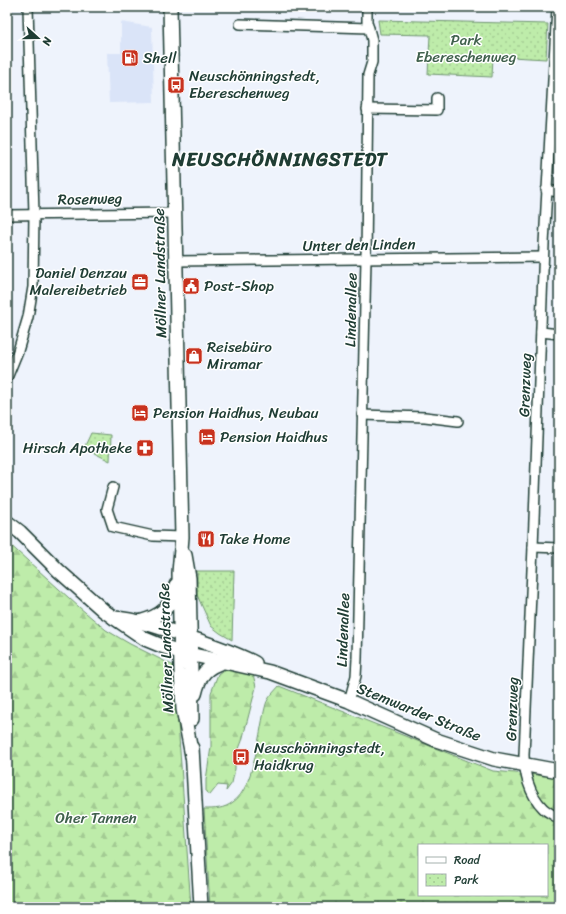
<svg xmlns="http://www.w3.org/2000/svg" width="566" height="914" viewBox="0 0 566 914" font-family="Sriracha,sans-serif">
	<defs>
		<pattern id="forest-firs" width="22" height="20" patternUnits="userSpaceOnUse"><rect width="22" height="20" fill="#beecaa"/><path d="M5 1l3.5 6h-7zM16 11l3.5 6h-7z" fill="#a3cb93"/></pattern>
		<pattern id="park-dots" width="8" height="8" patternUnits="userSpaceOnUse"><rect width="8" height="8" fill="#beecaa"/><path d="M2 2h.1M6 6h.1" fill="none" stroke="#a3cb93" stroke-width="1.8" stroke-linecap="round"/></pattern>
	</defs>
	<rect width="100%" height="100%" fill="#eef3fc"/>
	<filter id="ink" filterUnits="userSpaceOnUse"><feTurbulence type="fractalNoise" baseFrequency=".025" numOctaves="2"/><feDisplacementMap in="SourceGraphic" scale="8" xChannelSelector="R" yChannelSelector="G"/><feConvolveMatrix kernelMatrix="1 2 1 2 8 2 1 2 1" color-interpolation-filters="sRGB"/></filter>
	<g filter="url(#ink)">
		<path fill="#dae4f8" d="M121,22L152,27L154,102L109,103L107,53H121Z"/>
		<g fill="url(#forest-firs)" stroke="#6e946f" fill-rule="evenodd">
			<path d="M7,542L79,607L106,630L130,644L174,666L191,907H7Z"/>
			<path d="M223,670H237L253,674L256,687L242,741L235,759V769L232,783L226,791L227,786L218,785L210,795L206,792V780L211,747V693L218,674Z"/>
			<path d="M279,686L493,771L559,777V907H210L204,809C215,809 224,809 233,802C255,788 259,728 266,704C268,697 275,691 279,686ZM419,845H547V895H419Z"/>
		</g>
		<g fill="url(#park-dots)" stroke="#6e946f">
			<path d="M378,20L548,24L546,59L493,56L492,77L428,74L430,35L380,34Z"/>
			<path d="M91,433L111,435L110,461L84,448Z"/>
			<path d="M197,571H234L232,640L220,633L211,626L197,595Z"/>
		</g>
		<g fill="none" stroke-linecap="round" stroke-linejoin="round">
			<defs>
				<g id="street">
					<path d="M557,7L544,244L533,547L524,755C524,773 529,794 543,808C547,812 554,815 559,819"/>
					<path d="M240,24L369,28"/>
					<path d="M367,109L437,110V98"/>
					<path d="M546,190L559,192"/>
					<path d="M7,215L174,213"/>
					<path d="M176,261L543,257"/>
					<path d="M541,332L559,334"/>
					<path d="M7,378L18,351L28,317L33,287L34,214L28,7"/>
					<path d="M362,415L425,417L458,421"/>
					<path d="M113,487L107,509L113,527L153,536L182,537"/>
					<path d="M533,547L559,548"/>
					<path d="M349,701L356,676L357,659L366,259L368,75L372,62V40L367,22V7"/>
				</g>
				<g id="secondary">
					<path d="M170,7L182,537L179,573L181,670L183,709L192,756"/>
					<path d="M7,522L20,532L59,571L104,611L145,639L162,646L180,652L270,672L349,701L436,740L494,759L559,771"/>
					<path d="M185,555L189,578L192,719"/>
					<path d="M114,618C140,620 164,629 189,637C211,645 234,652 255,663"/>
					<path d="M139,622C163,616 170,608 176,585"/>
					<path d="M195,694C200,674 206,667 225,661"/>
					<path d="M192,748L201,907"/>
				</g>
			</defs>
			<use href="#street" stroke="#1f3d34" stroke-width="12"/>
			<use href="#secondary" stroke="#1f3d34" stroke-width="16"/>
			<use href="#street" stroke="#fff" stroke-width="9"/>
			<use href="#secondary" stroke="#fff" stroke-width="13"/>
		</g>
	</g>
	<defs>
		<symbol id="fuel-square" viewBox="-11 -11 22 22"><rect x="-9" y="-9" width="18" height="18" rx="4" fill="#c8321e" stroke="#fff"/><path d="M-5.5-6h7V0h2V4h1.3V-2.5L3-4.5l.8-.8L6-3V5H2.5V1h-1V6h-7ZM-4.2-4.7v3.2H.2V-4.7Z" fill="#fff"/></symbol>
		<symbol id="bus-square" viewBox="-11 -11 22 22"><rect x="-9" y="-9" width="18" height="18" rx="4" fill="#c8321e" stroke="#fff"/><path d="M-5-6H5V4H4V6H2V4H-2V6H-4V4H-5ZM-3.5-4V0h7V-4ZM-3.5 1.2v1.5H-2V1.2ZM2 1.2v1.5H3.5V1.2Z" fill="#fff"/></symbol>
		<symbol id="office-square" viewBox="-11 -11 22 22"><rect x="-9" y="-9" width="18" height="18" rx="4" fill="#c8321e" stroke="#fff"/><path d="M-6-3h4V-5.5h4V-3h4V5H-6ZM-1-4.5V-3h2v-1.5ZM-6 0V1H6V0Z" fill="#fff"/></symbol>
		<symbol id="civic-square" viewBox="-11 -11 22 22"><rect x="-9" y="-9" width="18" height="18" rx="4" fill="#c8321e" stroke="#fff"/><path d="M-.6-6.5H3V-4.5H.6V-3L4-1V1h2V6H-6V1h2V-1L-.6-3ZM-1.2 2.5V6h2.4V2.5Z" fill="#fff"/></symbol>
		<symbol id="shop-square" viewBox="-11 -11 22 22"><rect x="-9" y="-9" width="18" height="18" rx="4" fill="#c8321e" stroke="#fff"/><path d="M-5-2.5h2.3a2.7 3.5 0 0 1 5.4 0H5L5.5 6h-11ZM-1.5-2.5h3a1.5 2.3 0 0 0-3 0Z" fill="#fff"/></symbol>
		<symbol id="hotel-square" viewBox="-11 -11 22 22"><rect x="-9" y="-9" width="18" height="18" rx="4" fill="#c8321e" stroke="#fff"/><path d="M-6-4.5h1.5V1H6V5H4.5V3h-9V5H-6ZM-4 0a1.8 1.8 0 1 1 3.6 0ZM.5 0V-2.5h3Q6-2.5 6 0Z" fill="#fff"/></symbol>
		<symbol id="pharmacy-square" viewBox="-11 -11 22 22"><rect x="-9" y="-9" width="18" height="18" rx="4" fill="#c8321e" stroke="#fff"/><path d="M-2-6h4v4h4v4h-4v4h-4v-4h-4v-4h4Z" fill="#fff"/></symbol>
		<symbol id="restaurant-square" viewBox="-11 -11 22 22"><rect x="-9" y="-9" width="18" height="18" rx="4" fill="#c8321e" stroke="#fff"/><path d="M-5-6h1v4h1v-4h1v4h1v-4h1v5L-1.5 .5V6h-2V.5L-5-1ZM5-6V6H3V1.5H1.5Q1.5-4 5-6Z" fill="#fff"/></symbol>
	</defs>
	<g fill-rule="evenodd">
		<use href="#fuel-square" x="120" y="48" width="20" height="20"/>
		<use href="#bus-square" x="166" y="75" width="20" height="20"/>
		<use href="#office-square" x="130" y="272" width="20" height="20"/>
		<use href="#civic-square" x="181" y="276" width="20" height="20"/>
		<use href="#shop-square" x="184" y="346" width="20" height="20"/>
		<use href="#hotel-square" x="130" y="403" width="20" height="20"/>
		<use href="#hotel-square" x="197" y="427" width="20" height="20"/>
		<use href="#pharmacy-square" x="135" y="438" width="20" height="20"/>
		<use href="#restaurant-square" x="196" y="529" width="20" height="20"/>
		<use href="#bus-square" x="231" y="747" width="20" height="20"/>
	</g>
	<g text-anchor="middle" stroke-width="3" stroke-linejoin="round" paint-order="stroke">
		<g font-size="15" fill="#3f604c" stroke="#fff">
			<text x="466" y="45">Park<tspan x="466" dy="17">Ebereschenweg</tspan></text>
			<text x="96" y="823">Oher Tannen</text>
		</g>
		<g font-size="15" fill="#1f3d34" stroke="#fff" text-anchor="start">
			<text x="143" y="63">Shell</text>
			<text x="189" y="81">Neuschönningstedt,<tspan x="189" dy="17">Ebereschenweg</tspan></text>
			<text x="127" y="278" text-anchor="end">Daniel Denzau<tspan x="127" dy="17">Malereibetrieb</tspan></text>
			<text x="204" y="291">Post-Shop</text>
			<text x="207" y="352">Reisebüro<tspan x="207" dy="17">Miramar</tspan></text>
			<text x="153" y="418">Pension Haidhus, Neubau</text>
			<text x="220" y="442">Pension Haidhus</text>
			<text x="132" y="453" text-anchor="end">Hirsch Apotheke</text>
			<text x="219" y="544">Take Home</text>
			<text x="254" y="753">Neuschönningstedt,<tspan x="254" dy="17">Haidkrug</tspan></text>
		</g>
		<g font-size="15" fill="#1f3d34" stroke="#fff">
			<text transform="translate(90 199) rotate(-1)" y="5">Rosenweg</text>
			<text transform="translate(359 245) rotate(-1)" y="5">Unter den Linden</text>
			<text transform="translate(160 273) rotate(-91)" y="5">Möllner Landstraße</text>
			<text transform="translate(351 310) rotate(-89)" y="5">Lindenallee</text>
			<text transform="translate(525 385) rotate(-88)" y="5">Grenzweg</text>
			<text transform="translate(343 630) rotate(-88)" y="5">Lindenallee</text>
			<text transform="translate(166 648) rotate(-92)" y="5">Möllner Landstraße</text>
			<text transform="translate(512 709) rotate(-88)" y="5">Grenzweg</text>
			<text transform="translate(419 712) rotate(22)" y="5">Stemwarder Straße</text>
		</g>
		<g font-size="19" font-weight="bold" letter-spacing="1" fill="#1f3d34" stroke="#fff">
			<text x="280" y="166">NEUSCHÖNNINGSTEDT</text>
		</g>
	</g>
	<rect width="566" height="914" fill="none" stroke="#fff" stroke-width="24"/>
	<rect x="12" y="12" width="542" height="890" fill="none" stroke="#1f3d34" stroke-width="1.5" filter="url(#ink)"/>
	<rect x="418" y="844" width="130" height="52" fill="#ffffff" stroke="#a5b1ae"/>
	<rect x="426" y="857" width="20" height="6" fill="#ffffff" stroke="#a5b1ae"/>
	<text x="454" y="864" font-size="12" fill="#1f3d34">Road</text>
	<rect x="426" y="874" width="20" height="12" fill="url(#park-dots)" stroke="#a5b1ae"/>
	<text x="454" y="884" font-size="12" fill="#1f3d34">Park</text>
	<g transform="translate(38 38) rotate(111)" stroke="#ffffff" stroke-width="3" paint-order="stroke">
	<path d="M0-3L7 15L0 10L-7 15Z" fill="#1f3d34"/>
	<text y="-6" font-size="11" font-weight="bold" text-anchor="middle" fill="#1f3d34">N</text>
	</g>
</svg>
